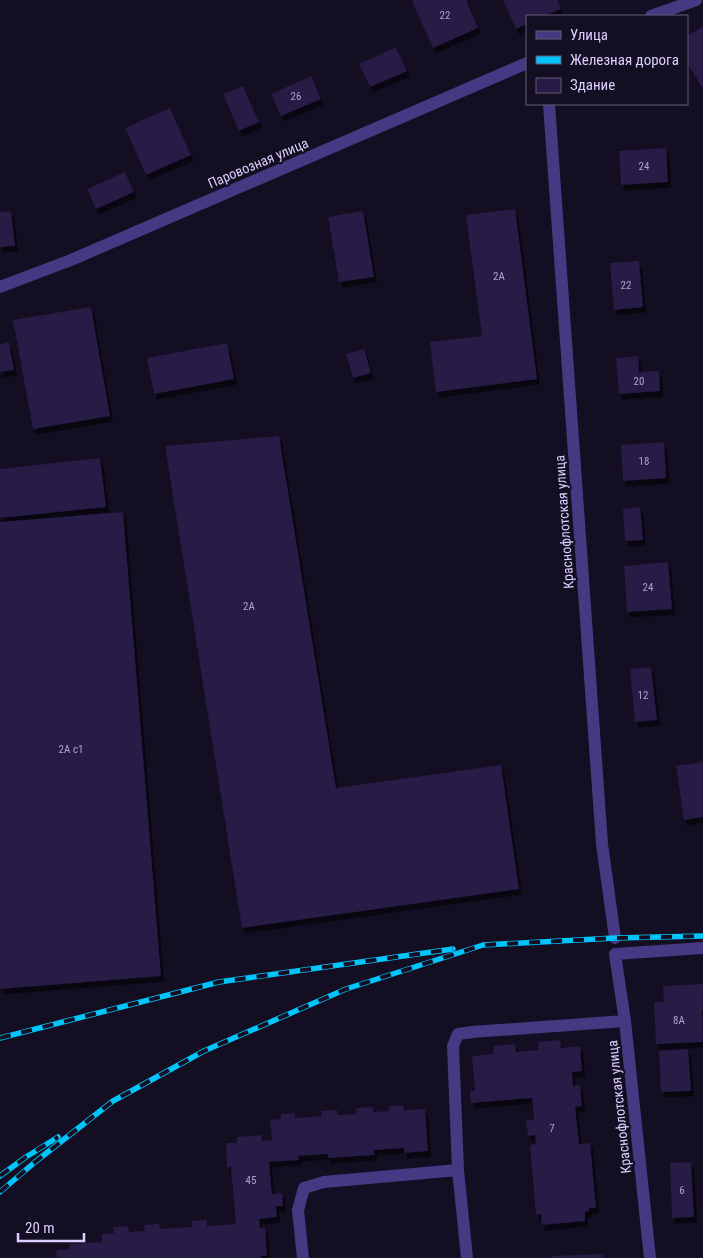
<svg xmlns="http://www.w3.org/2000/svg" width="703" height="1258" viewBox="0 0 703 1258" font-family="'Roboto Condensed',sans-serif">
	<defs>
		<filter id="shadow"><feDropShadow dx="3" dy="5.5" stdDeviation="0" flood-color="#0009"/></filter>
	</defs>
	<rect width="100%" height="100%" fill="#140e23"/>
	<g fill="#271a44" filter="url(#shadow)">
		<path d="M415,0H466L478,28L433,48L412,1Z"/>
		<path d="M503,0H557L561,9L545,16H527V24L516,29Z"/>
		<path d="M702,27L703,28V89L687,63V36Z"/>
		<path d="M396,47L407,71L370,87L359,64Z"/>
		<path d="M311,76L321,99L281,116L271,94Z"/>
		<path d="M243,86L259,122L239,131L223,94Z"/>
		<path d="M170,108L191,155L146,175L125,128Z"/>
		<path d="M666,148L668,182L621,185L619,151Z"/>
		<path d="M125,172L134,192L96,209L87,189Z"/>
		<path d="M515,209L537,379L436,392L430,342L482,336L466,215Z"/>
		<path d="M11,211L15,246L0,247V212Z"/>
		<path d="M363,211L374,277L339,282L328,217Z"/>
		<path d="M639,261L643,307L614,310L610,263Z"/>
		<path d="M91,307L110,416L33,429L13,320Z"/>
		<path d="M9,342L14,370L0,372V344Z"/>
		<path d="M227,343L234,379L154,394L147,358Z"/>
		<path d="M364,349L371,373L353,378L346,354Z"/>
		<path d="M638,356L639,372L659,371L660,391L619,394L616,358Z"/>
		<path d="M279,436L336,788L501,765L519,889L242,928L165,446Z"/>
		<path d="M664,442L666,478L623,481L621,445Z"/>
		<path d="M100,458L106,507L0,518V469Z"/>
		<path d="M640,507L643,540L625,541L623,509Z"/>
		<path d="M123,512L161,976L0,989V522Z"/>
		<path d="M668,562L672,609L627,612L624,566Z"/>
		<path d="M651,667L657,720L635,722L630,669Z"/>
		<path d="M703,762V817L684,820L676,766Z"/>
		<path d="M703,984V1010H702L703,1042L656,1044L654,1002H664L663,986Z"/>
		<path d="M560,1040L561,1048L580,1046L582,1071L572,1072L573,1086L580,1085L582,1106L575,1107L579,1144L590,1143L596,1208H589V1211L585,1212V1221L542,1225L541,1214L536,1215L530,1145L536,1144L535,1135L528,1136L526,1120H534L532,1098L471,1103L470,1091H475L472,1056L494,1054L493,1046L515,1044L516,1052L539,1050L538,1042Z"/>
		<path d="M688,1049L691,1091L661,1092L659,1051Z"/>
		<path d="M403,1105L404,1110L425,1109L428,1151L404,1153V1148L374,1150V1155L328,1158V1154L298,1156L299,1160L269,1162L272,1194L282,1193L283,1206H276L277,1217L259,1219L260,1228L265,1227L267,1256H261V1258H57L56,1250L70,1249V1244L102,1242V1234L114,1233L113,1227L128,1226L129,1232L145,1231L144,1225L159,1224L160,1229L192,1227V1221L207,1220V1226L236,1224L231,1167H227L226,1143H237V1137L261,1135L262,1141L272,1140L270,1120L281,1119V1114L295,1113V1118L322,1116L321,1111L337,1110V1115L357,1114L356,1108L373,1107V1112L389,1111V1106Z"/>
		<path d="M691,1162L694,1217L672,1218L670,1163Z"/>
		<path d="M603,1254V1258H552V1256Z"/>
	</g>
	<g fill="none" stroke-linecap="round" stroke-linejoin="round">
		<g stroke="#443982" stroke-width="12">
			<path d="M651,16L696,0"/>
			<path d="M549,104L602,844L615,938"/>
			<path d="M0,287L71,260L527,63"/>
			<path d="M303,1258L298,1210L304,1188L324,1182L458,1170"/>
			<path d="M467,1258L458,1170L453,1046L458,1034L472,1032L625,1021"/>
			<path d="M650,1258L625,1021L615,954L703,948"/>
		</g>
		<defs>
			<g id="rail">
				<path d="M0,1038L219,982L453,949"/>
				<path d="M0,1176L26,1157L58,1137"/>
				<path d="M0,1192L35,1162L113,1101L204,1051L346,989L483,945L615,938L703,936"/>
			</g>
		</defs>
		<use href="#rail" stroke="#01c4fa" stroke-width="5.5"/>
		<use href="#rail" stroke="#140e23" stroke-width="4" stroke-dasharray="11" stroke-linecap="butt"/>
	</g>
	<g text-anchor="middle" stroke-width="4.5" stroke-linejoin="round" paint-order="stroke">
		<g font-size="11" fill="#aea2d0">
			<text x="445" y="19">22</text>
			<text x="296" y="100">26</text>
			<text x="644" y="170">24</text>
			<text x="499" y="280">2А</text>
			<text x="626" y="289">22</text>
			<text x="639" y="385">20</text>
			<text x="644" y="465">18</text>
			<text x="648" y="591">24</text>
			<text x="249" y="610">2А</text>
			<text x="643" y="699">12</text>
			<text x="71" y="753">2А с1</text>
			<text x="679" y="1024">8А</text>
			<text x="552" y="1132">7</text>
			<text x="251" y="1184">45</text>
			<text x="682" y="1194">6</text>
		</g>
		<g font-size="14" fill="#dbd0ff" stroke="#140e23">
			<text transform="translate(258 163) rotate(-23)" y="5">Паровозная улица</text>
			<text transform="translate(564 522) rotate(-94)" y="5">Краснофлотская улица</text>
			<text transform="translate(619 1107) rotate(-96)" y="5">Краснофлотская улица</text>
		</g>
	</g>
	<rect x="526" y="15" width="162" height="90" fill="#140e23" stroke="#645c7b"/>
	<rect x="536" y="31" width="25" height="8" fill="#443982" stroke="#645c7b"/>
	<text x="570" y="40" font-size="15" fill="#dbd0ff">Улица</text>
	<rect x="536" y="56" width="25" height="8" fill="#01c4fa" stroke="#645c7b"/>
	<text x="570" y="65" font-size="15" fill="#dbd0ff">Железная дорога</text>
	<rect x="536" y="78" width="25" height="15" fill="#271a44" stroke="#645c7b"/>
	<text x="570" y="90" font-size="15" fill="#dbd0ff">Здание</text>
	<path d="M18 1233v8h66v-8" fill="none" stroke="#dbd0ff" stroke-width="2.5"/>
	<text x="25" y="1233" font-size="15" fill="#dbd0ff" stroke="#140e23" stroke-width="4" paint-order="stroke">20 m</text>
</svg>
